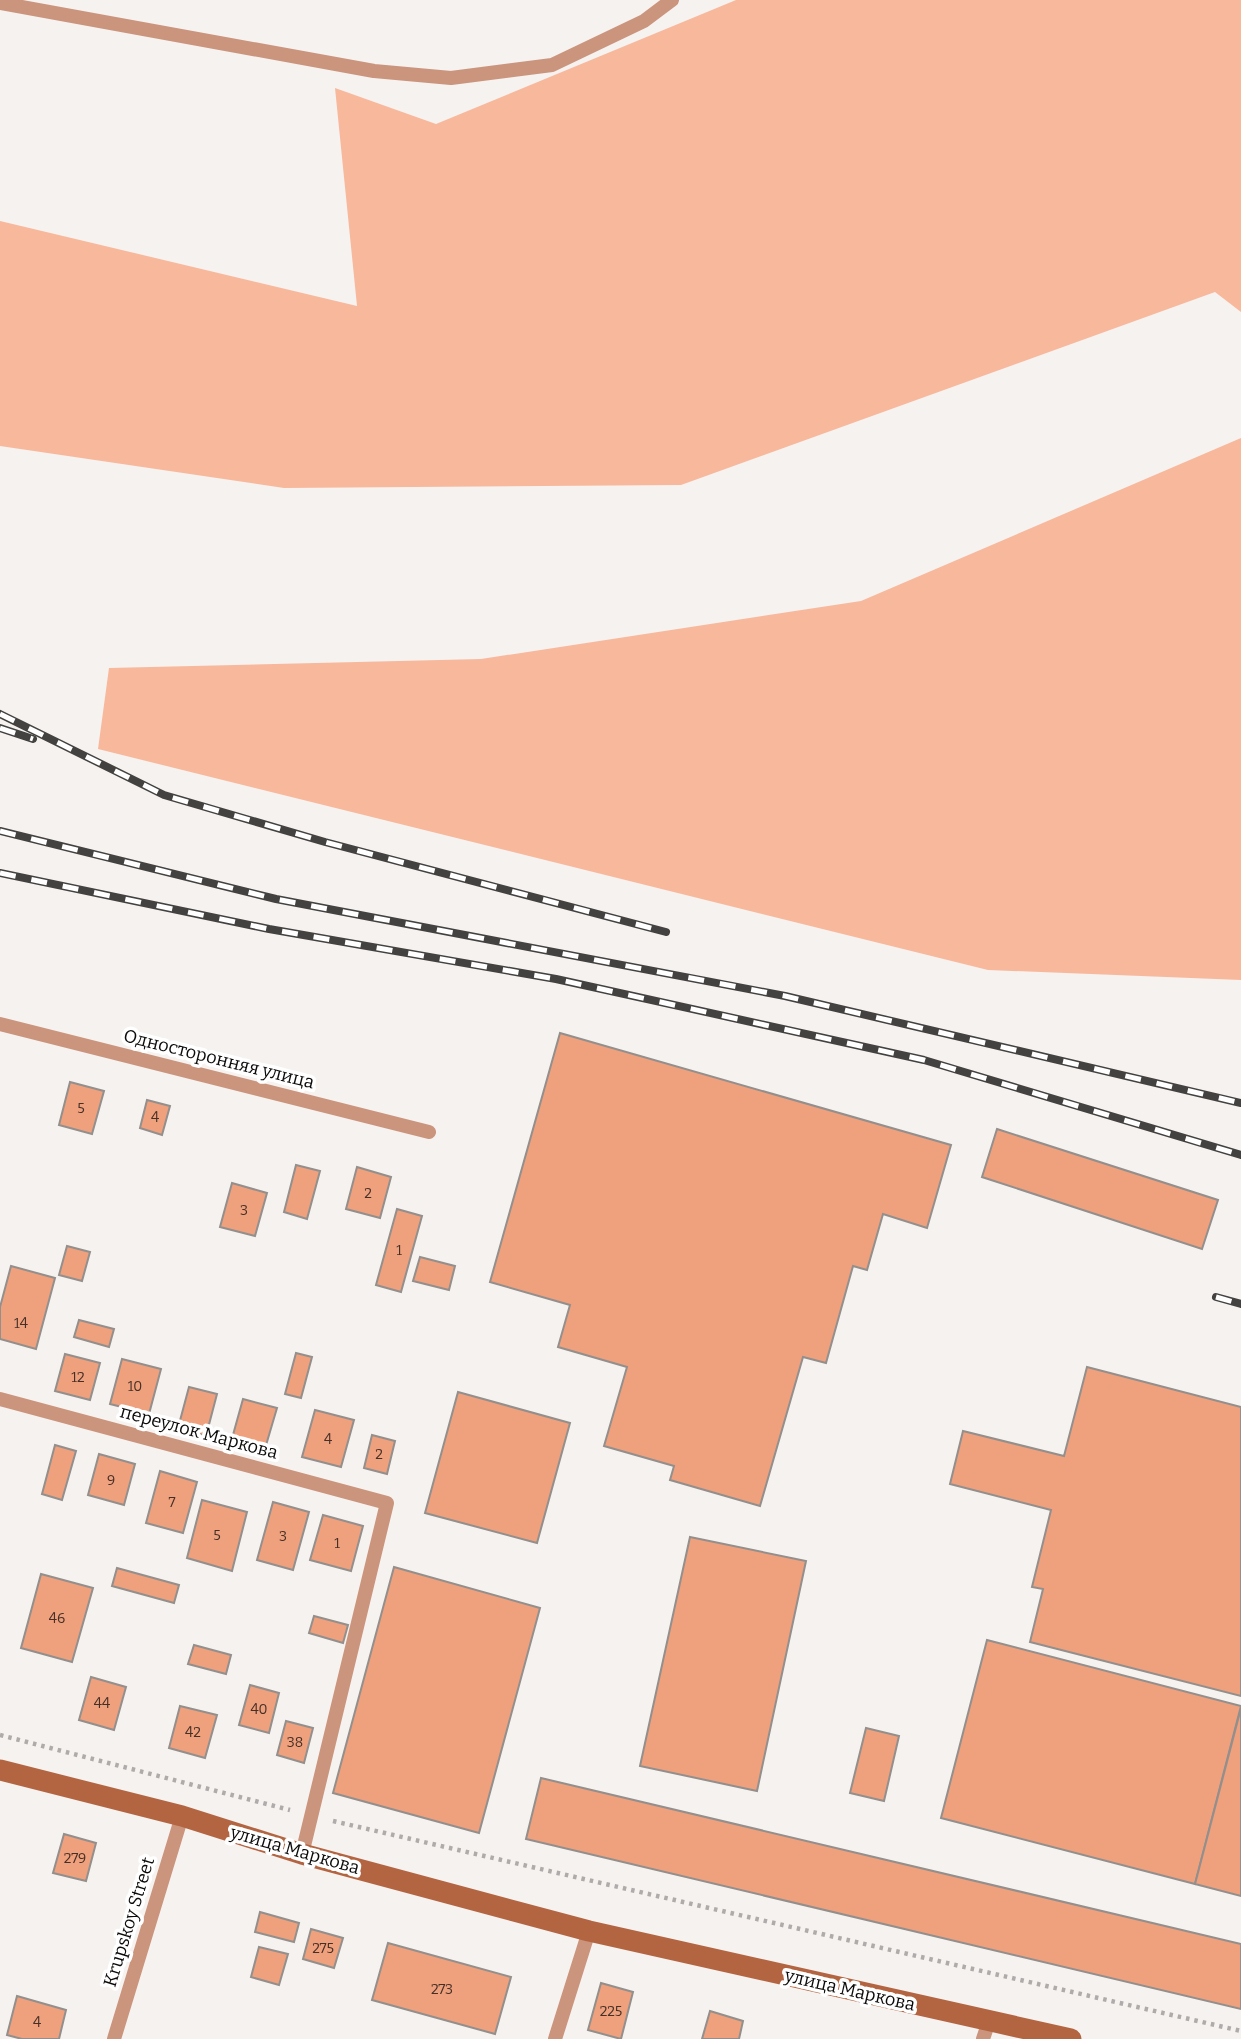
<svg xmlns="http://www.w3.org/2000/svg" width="1241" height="2039" viewBox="0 0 1241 2039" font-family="Bitter,serif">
	<rect width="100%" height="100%" fill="#f6f2f0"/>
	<g fill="#f8b89c">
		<path d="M736,0H1241V312L1215,292L681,485L284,488L0,446V221L357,306L335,88L436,124Z"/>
		<path d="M1241,438V980L988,970L98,749L109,668L481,659L861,601Z"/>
	</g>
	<g fill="#efa07d" stroke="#938f8d" stroke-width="2">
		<path d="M560,1033L951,1145L927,1228L883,1214L867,1270L853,1266L826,1363L803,1357L760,1506L670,1480L674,1466L604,1446L627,1367L558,1347L570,1305L490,1282Z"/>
		<path d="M70,1082L104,1091L92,1134L59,1125Z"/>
		<path d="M147,1100L170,1106L162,1135L140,1128Z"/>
		<path d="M997,1129L1218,1200L1202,1249L982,1177Z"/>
		<path d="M296,1165L320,1171L307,1219L284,1212Z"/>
		<path d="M357,1167L391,1177L380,1218L346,1209Z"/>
		<path d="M232,1183L267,1193L255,1236L220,1227Z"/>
		<path d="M397,1209L422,1216L401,1292L376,1285Z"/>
		<path d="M67,1246L90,1252L82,1281L59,1275Z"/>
		<path d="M420,1257L455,1266L449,1290L413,1281Z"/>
		<path d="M11,1266L55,1278L36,1349L0,1339V1307Z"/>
		<path d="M79,1320L114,1329L109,1347L74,1337Z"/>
		<path d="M296,1353L312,1357L301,1398L285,1394Z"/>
		<path d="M65,1354L100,1363L90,1400L55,1391Z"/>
		<path d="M122,1359L161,1369L149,1414L110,1404Z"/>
		<path d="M1087,1367L1241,1407V1696L1030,1642L1043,1589L1032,1587L1051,1510L950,1484L963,1431L1064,1456Z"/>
		<path d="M189,1387L217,1394L206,1436L178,1428Z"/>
		<path d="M458,1392L570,1423L537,1543L425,1513Z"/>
		<path d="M243,1399L277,1408L264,1452L231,1442Z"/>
		<path d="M315,1410L354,1420L341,1467L302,1457Z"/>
		<path d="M372,1435L395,1441L387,1474L364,1468Z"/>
		<path d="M55,1445L76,1451L62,1500L42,1494Z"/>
		<path d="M99,1454L135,1464L124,1505L88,1495Z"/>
		<path d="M160,1471L197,1482L183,1533L146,1523Z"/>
		<path d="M202,1500L247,1512L232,1571L187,1558Z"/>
		<path d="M273,1502L309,1512L293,1570L257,1560Z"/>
		<path d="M323,1515L363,1526L351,1571L310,1560Z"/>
		<path d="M690,1537L806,1561L757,1791L640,1766Z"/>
		<path d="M394,1567L540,1608L479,1833L333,1793Z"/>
		<path d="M117,1568L179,1585L174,1603L112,1586Z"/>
		<path d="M41,1574L93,1588L72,1662L21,1648Z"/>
		<path d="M314,1616L348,1625L343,1643L309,1633Z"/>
		<path d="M987,1640L1241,1706L1195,1884L941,1818Z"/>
		<path d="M194,1645L231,1655L226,1674L188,1664Z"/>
		<path d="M91,1677L126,1687L114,1730L79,1720Z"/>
		<path d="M250,1685L279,1693L269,1733L239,1725Z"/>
		<path d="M180,1706L217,1715L205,1758L169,1748Z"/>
		<path d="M1241,1708V1896L1195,1884Z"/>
		<path d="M286,1721L313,1728L304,1763L277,1755Z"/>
		<path d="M866,1728L899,1736L884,1801L850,1793Z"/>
		<path d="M541,1778L1241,1944V2009L526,1839Z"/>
		<path d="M64,1834L96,1843L86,1881L53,1873Z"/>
		<path d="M260,1912L299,1923L294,1942L255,1932Z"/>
		<path d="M311,1929L343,1938L334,1968L303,1959Z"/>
		<path d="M388,1943L511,1977L495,2034L372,2000Z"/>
		<path d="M259,1947L288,1954L279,1985L251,1977Z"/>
		<path d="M601,1983L633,1992L621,2039L588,2030Z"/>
		<path d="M17,1996L66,2010L59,2039H22L7,2035Z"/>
		<path d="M710,2011L743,2021L739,2039H702Z"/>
	</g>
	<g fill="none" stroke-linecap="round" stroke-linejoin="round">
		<g stroke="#aeabaa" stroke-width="4.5" stroke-dasharray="3.5 5" stroke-linecap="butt">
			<path d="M0,1735L290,1810"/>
			<path d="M333,1821L1241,2031"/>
		</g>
		<g stroke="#cb947c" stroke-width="14">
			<path d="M0,3L374,71L451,78L552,65L644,21L672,0"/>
			<path d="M0,1024L429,1132"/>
			<path d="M0,1399L387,1503L302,1854"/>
			<path d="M114,2039L182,1816"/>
			<path d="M555,2039L589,1931"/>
			<path d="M983,2039L989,2021"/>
		</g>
		<path stroke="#b36541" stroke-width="21" d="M0,1770L182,1816L302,1854L589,1931L1071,2039"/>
		<defs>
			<g id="rail">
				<path d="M0,714L164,795L325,842L666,932"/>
				<path d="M0,728L33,739"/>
				<path d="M0,831L276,899L785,996L1241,1103"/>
				<path d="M0,873L269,929L556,979L924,1060L1241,1155"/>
				<path d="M1216,1297L1241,1304"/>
			</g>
		</defs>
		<use href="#rail" stroke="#444241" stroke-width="8"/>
		<use href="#rail" stroke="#fff" stroke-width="5" stroke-dasharray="16" stroke-linecap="butt"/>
	</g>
	<g text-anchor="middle" stroke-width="7" stroke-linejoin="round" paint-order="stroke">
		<g font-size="14" fill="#453027">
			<text x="81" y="1113">5</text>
			<text x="155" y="1122">4</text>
			<text x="368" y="1198">2</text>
			<text x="244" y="1215">3</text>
			<text x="399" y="1255">1</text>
			<text x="21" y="1328">14</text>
			<text x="78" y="1382">12</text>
			<text x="135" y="1391">10</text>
			<text x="328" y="1444">4</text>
			<text x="379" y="1459">2</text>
			<text x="111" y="1485">9</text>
			<text x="172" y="1507">7</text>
			<text x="217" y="1540">5</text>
			<text x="283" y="1541">3</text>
			<text x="337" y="1548">1</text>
			<text x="57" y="1623">46</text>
			<text x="102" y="1708">44</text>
			<text x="259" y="1714">40</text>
			<text x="193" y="1737">42</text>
			<text x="295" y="1747">38</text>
			<text x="75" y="1863">279</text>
			<text x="323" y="1953">275</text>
			<text x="442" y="1994">273</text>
			<text x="611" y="2016">225</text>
			<text x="37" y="2027">4</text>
		</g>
		<g font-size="18" fill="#0c0b0a" stroke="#fff">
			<text transform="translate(219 1059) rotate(14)" y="6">Односторонняя улица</text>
			<text transform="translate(199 1432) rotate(15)" y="6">переулок Маркова</text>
			<text transform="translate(295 1850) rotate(16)" y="6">улица Маркова</text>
			<text transform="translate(129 1922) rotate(-73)" y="6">Krupskoy Street</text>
			<text transform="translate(850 1990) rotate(13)" y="6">улица Маркова</text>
		</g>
	</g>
</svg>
